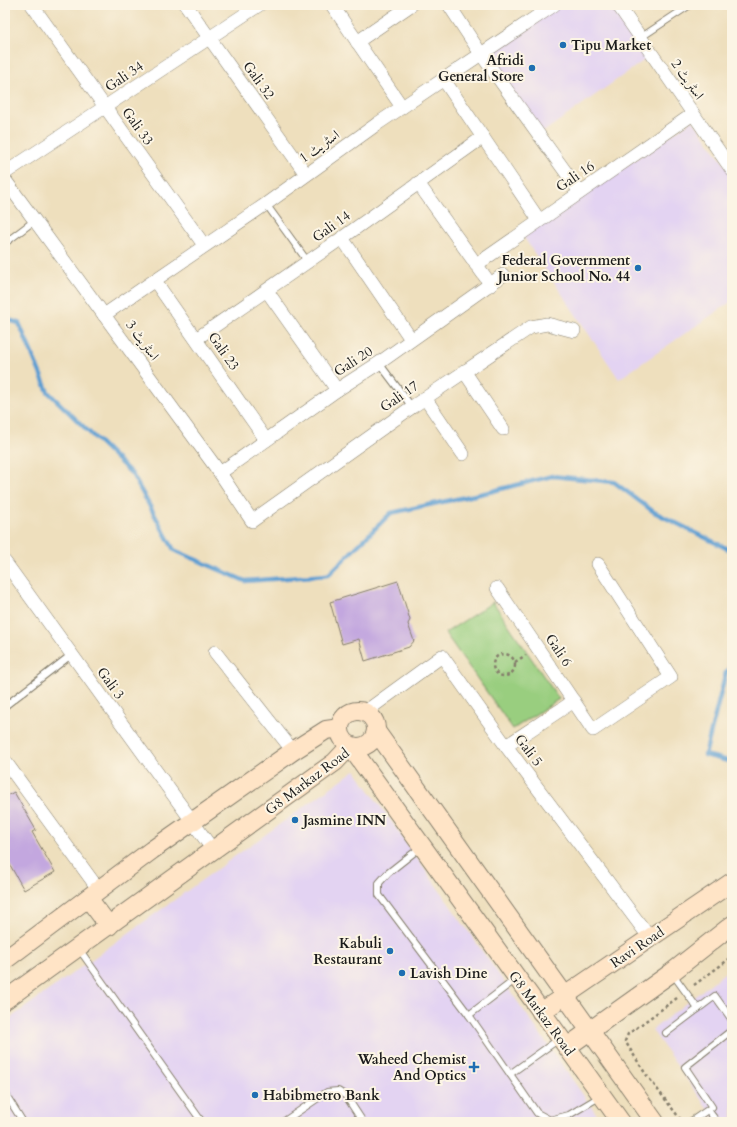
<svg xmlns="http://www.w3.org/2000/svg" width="737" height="1127" viewBox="0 0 737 1127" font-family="Cardo,Amiri,serif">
	<rect width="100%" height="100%" fill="#fcf5e5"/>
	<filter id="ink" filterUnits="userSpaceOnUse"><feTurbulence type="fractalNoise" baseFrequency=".025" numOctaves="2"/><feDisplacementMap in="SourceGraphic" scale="8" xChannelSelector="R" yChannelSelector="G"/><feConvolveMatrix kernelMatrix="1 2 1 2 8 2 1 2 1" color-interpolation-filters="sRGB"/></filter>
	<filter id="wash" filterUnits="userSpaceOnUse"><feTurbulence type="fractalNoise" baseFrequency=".012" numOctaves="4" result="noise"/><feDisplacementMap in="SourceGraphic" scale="16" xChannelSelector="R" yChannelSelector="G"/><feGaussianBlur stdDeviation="0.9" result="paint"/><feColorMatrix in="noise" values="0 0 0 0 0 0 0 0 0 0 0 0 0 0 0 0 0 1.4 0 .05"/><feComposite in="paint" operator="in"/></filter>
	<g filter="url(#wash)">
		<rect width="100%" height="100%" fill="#eedfbd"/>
		<g fill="#e3d3f2">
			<path d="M560,5H615L650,56L542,133L485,54Z"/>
			<path d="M693,120L732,175V301L619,379L523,236Z"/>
			<path d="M355,770L602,1122H5V1022Z"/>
			<path d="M732,967V1122H717L652,1030Z"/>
		</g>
		<path fill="#99ce7f" stroke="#5a754e" d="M493,602L559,699L513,729L445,633Z"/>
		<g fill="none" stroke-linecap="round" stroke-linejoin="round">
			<g stroke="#5f9fd2" stroke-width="4.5">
				<path d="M5,319L19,323L48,392L132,474L174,550L245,581L328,575L391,513L489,492L552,476L614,482L654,512L732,551"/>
				<path d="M732,665L726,672L705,755L732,762"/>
			</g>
		</g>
		<g id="blocks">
			<g fill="#c3a7df">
				<path d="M398,581L410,620L408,624L414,641L409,647L365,661L359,639L342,644L330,602Z"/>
				<path d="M14,792L36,830L32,832L55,872L24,890L5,856V797Z"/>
			</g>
		</g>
	</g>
	<g filter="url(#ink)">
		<use href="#blocks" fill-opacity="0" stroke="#857e6c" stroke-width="1"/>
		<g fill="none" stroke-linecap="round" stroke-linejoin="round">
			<defs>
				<g id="lane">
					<path d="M640,38L690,5"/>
					<path d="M266,204L308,262"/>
					<path d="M5,243L34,221"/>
					<path d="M379,363L412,407"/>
					<path d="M5,706L71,655"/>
					<path d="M421,847L388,873L379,883V895L469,1015L537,1113L550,1120L569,1115L601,1096"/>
					<path d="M79,949L202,1122"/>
					<path d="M672,973L698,1009"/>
					<path d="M469,1015L516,979"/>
					<path d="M666,1033L715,996L732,1020"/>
					<path d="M510,1074L559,1039"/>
					<path d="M5,1093L23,1122"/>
					<path d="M708,1110L717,1122"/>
					<path d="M283,1122L327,1092L338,1091L346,1096L363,1122"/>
					<path d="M690,1122L712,1107L685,1067L732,1030"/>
				</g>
				<g id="street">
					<path d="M32,5L204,245"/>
					<path d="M186,5L306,174"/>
					<path d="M332,5L402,107"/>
					<path d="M449,5L481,54L580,192"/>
					<path d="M618,5L732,170"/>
					<path d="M357,42L411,5"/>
					<path d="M444,80L539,220"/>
					<path d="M5,173L259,5"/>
					<path d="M5,180L220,473L252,521L412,407L531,327L547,324L574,331"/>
					<path d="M418,183L491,285"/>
					<path d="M342,238L411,339"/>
					<path d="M476,265L693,114"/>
					<path d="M155,281L266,440"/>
					<path d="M267,291L337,390"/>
					<path d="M104,315L266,204L377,124L554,5"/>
					<path d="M196,339L342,238L483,137"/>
					<path d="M464,371L503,429"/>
					<path d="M425,398L463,454"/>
					<path d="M220,473L337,390L379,363L503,275"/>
					<path d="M5,562L213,850"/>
					<path d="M497,588L593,730L671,677L598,564"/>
					<path d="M215,652L293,751"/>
					<path d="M365,712L442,656L506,746L650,938"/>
					<path d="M506,746L574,701"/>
					<path d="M5,761L99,890"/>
				</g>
				<g id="secondary">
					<circle cx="358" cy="729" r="18"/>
					<path d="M376,731L655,1122"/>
					<path d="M88,898L109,926"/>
					<path d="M5,960L152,850L293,751L326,730L340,728"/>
					<path d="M5,1000L335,762L350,746L621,1122"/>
					<path d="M541,1012L732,882"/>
					<path d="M567,1047L671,973L732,925"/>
				</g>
			</defs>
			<use href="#lane" stroke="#857e6c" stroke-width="8"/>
			<use href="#street" stroke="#857e6c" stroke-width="14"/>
			<use href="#secondary" stroke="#857e6c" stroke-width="20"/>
			<g stroke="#857e6c" stroke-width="2.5" stroke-dasharray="3 3" stroke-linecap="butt">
				<circle cx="504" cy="665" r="11"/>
				<path d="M515,662L526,655"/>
				<path d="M694,985L732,957"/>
				<path d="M677,998L628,1034L625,1041L645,1073L681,1120"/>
			</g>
			<use href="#lane" stroke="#fff" stroke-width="6"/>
			<use href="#street" stroke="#fff" stroke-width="13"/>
			<use href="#secondary" stroke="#ffe4c6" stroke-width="18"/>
		</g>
	</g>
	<g fill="#1f6fb2" stroke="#fcf5e5" stroke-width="1.5">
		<circle cx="563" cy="45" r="4"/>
		<circle cx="532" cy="68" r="4"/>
		<circle cx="638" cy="268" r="4"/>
		<circle cx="295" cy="820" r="4"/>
		<circle cx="390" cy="951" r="4"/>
		<circle cx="402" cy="973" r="4"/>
		<path d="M472 1061h4v4h4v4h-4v4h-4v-4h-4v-4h4z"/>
		<circle cx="255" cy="1095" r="4"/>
	</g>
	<g text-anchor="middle" stroke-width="4" stroke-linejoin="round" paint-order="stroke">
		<g font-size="14" font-weight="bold" fill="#1c1c1c" stroke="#fcf5e5" text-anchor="start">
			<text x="571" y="50">Tipu Market</text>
			<text x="524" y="65" text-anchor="end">Afridi<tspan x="524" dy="16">General Store</tspan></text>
			<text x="630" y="265" text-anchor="end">Federal Government<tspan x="630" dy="16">Junior School No. 44</tspan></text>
			<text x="303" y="825">Jasmine INN</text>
			<text x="382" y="948" text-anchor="end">Kabuli<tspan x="382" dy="16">Restaurant</tspan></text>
			<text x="410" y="978">Lavish Dine</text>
			<text x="466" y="1064" text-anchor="end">Waheed Chemist<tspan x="466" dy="16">And Optics</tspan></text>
			<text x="263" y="1100">Habibmetro Bank</text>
		</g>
		<g font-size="14" fill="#1c1c1c" stroke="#fcf5e5">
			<text transform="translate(124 76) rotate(-34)" y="5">Gali 34</text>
			<text transform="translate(688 79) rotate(55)" y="5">اسٹریٹ 2</text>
			<text transform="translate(259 80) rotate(54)" y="5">Gali 32</text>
			<text transform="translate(138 126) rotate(54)" y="5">Gali 33</text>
			<text transform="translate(319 146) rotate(-35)" y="5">اسٹریٹ 1</text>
			<text transform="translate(575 176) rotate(-34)" y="5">Gali 16</text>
			<text transform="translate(331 226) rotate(-36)" y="5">Gali 14</text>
			<text transform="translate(143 340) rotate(54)" y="5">اسٹریٹ 3</text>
			<text transform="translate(224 351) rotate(55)" y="5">Gali 23</text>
			<text transform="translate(353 361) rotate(-33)" y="5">Gali 20</text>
			<text transform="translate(399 396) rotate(-35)" y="5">Gali 17</text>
			<text transform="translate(559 650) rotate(56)" y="5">Gali 6</text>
			<text transform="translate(111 683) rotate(54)" y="5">Gali 3</text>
			<text transform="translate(529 750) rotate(53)" y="5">Gali 5</text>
			<text transform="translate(307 781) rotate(-37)" y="5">G8 Markaz Road</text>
			<text transform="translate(637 947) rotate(-34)" y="5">Ravi Road</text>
			<text transform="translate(542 1013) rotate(54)" y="5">G8 Markaz Road</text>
		</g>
	</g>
	<rect width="737" height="1127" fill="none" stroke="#fcf5e5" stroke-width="20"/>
</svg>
